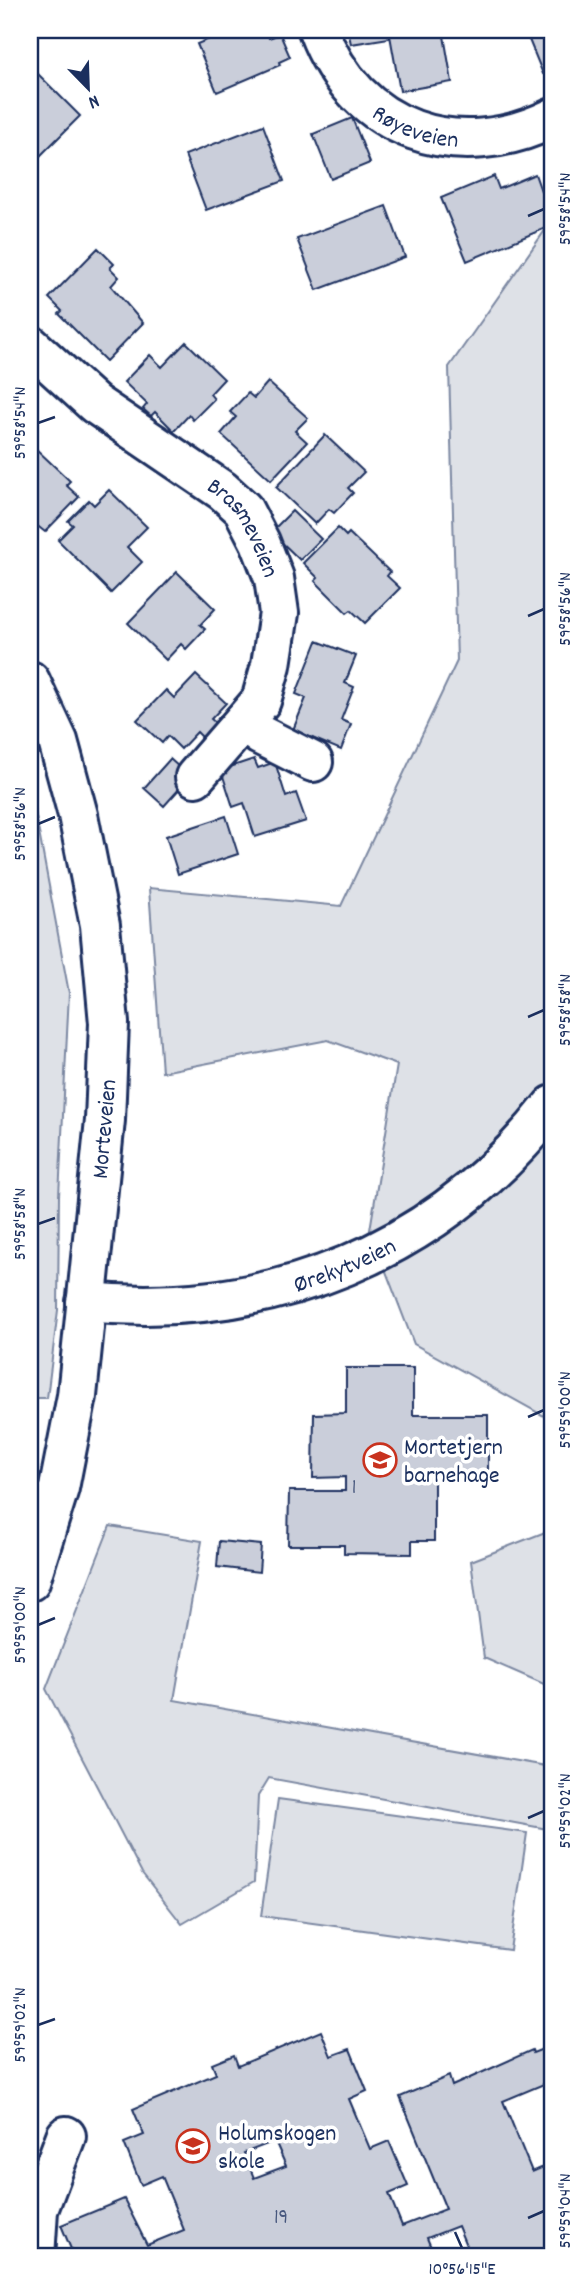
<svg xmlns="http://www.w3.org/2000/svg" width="583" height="2287" viewBox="0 0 583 2287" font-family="Dekko,sans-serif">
	<rect width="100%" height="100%" fill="#fff"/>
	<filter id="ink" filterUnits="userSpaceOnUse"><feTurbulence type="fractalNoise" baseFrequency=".0143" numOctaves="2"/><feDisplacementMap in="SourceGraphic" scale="14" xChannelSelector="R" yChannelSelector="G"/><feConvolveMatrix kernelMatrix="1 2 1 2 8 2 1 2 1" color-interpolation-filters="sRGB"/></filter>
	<g filter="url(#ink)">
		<g fill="#dee1e7" stroke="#7c88a2" stroke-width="2">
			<path d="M553,219V1421L414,1344L370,1230L397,1065L328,1040L162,1072L149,888L341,906L457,661L449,367Z"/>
			<path d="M30,801L35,811L69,993L59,1196L58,1310L47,1398H30Z"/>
			<path d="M110,1526L202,1541L174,1700L551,1767L553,1762V1830L269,1778L258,1796L254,1882L182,1924L142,1873L46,1689Z"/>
			<path d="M553,1529V1688L484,1658L471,1561Z"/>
			<path d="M278,1799L527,1833L510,1950L261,1916Z"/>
		</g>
		<g fill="#caceda" stroke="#1b2f5e" stroke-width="2" fill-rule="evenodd">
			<path d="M231,30H265L269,38L280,34L290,57L279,62L280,65L217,92L197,44Z"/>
			<path d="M348,30H387L389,38L351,44Z"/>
			<path d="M389,30H443L452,82L400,91Z"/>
			<path d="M525,30H553V70L543,74Z"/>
			<path d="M30,66L37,73L30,81Z"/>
			<path d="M37,73L80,116L30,166V81Z"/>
			<path d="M352,118L370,163L331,179L313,134Z"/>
			<path d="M263,125L284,181L206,210L185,155Z"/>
			<path d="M553,139V166L543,144Z"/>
			<path d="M535,174L553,225L467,261L441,198L494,176L499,189Z"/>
			<path d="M386,206L405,257L317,290L297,239Z"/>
			<path d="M98,248L114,264L110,268L119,277L111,286L143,323L106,361L59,314L62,311L49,298Z"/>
			<path d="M186,342L224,379L210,394L214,399L193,420L189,415L174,431L155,412L151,416L143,409L147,404L124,382L150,355L162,367Z"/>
			<path d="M268,382L308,418L295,431L307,442L271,480L221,434L236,417L230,412L248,393L254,398Z"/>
			<path d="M325,435L364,472L348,488L353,493L334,513L329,509L315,524L276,487Z"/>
			<path d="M34,447L70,481L66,485L79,497L45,532L30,520V450Z"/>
			<path d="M109,490L147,527L127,547L142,562L111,593L58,540L73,525L68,521L89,500L94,505Z"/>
			<path d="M292,511L321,539L300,560L271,532Z"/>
			<path d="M338,528L346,536L349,533L390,572L387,576L400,588L365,623L351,610L347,613L315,581L318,578L303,563Z"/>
			<path d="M177,572L215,609L200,625L205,629L186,649L181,644L166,660L128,623Z"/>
			<path d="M317,641L356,656L345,683L354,687L341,720L351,724L341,750L293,730L306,698L296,694Z"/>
			<path d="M196,675L226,703L211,719L218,725L205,740L197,732L181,749L168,736L162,743L137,720L166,690L174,698Z"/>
			<path d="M170,759L190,777L164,806L144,788Z"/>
			<path d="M254,759L258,768L275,762L286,797L296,793L306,821L255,837L244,803L233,807L221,770Z"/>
			<path d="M226,816L238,854L178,874L166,836Z"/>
			<path d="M346,1368H413V1415H488V1480H434V1541H412V1554L344,1553V1545H288L289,1491H345V1477L313,1478L314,1414L346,1413Z"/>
			<path d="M219,1541L261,1545L259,1572L217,1567Z"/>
			<path d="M321,2031L331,2056L350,2049L367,2091L349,2099L370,2149L389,2141L408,2186L389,2194L402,2226L446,2209L400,2097L449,2076L452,2086L532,2050L533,2053L553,2045V2100L546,2083L503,2101L532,2172L553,2163V2257H466L470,2255L458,2226L427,2238L435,2257H70L67,2251L71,2249L61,2225L124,2199L147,2245L184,2230L162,2176L141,2185L124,2143L144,2135L133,2109L216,2074L212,2064L234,2055L238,2066ZM275,2141L286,2166L254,2178L244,2153Z"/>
		</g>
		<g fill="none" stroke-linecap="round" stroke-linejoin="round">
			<defs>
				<g id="minor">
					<path id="s1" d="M318,30C356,132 458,165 553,118"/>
					<path id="s2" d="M30,345L95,404L223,491L243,509L260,542L274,578L279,613L271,665L261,701L195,777"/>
					<path d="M30,681L58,741L78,815L100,925L109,1023L105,1120L77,1396L59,1488L30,1581"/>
					<path d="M243,722L260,735L313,762"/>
					<path id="s3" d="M86,1302C271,1320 438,1253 553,1105"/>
					<path d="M35,2257L38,2210L66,2136"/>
				</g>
			</defs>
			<use href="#minor" stroke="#1b2f5e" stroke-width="44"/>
			<use href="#minor" stroke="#fff" stroke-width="38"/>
		</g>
	</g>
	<path fill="none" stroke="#1b2f5e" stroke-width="2.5" d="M528,216L544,209M38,423L55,417M528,616L544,609M38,824L55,817M528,1017L544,1010M38,1224L55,1218M528,1417L544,1410M38,1625L55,1618M528,1818L544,1811M38,2025L55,2019M528,2218L544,2211M455,2232L462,2248"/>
	<defs>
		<symbol id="school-ring" viewBox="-11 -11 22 22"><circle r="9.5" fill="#fff" stroke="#c8321e" stroke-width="1.5"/><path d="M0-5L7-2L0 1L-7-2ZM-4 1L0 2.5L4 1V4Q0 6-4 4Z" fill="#c8321e"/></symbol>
	</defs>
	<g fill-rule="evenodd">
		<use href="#school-ring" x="361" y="1441" width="38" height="38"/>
		<use href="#school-ring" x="174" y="2127" width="38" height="38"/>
	</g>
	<g text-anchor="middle" stroke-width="7" stroke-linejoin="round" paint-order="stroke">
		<g font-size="21" fill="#47577d">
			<text x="354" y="1493">1</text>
			<text x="281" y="2223">19</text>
		</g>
		<g font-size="24" fill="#1b2f5e" stroke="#fff">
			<text dy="8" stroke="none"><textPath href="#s1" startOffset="144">Røyeveien</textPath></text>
			<text dy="8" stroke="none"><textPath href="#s2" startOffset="285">Brasmeveien</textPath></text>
			<text transform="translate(103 1129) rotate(-85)" y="8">Morteveien</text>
			<text dy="8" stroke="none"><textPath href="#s3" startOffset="264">Ørekytveien</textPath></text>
		</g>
		<g font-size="24" fill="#1b2f5e" stroke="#fff" text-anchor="start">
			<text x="404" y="1454">Mortetjern<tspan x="404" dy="28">barnehage</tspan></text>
			<text x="218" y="2140">Holumskogen<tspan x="218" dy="28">skole</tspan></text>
		</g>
	</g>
	<rect width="583" height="2287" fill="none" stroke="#fff" stroke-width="77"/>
	<g transform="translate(88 88) rotate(157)" stroke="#ffffff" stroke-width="5" paint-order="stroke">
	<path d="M0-5L12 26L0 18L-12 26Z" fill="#1b2f5e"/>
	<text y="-10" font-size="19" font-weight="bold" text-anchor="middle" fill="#1b2f5e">N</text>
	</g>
	<rect x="38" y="38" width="506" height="2210" fill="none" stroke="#1b2f5e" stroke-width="2.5"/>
	<g font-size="18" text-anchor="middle" fill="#1b2f5e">
		<text transform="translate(564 209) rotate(-90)" y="6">59°58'54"N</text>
		<text transform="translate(19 423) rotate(-90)" y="6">59°58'54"N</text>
		<text transform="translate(564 609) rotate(-90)" y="6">59°58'56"N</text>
		<text transform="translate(19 824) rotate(-90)" y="6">59°58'56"N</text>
		<text transform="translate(564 1010) rotate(-90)" y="6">59°58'58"N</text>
		<text transform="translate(19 1224) rotate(-90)" y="6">59°58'58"N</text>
		<text transform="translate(564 1410) rotate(-90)" y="6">59°59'00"N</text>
		<text transform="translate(19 1625) rotate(-90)" y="6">59°59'00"N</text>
		<text transform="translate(564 1811) rotate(-90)" y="6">59°59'02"N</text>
		<text transform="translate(19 2025) rotate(-90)" y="6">59°59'02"N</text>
		<text transform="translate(564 2211) rotate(-90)" y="6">59°59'04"N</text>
		<text x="462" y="2274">10°56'15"E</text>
	</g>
</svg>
